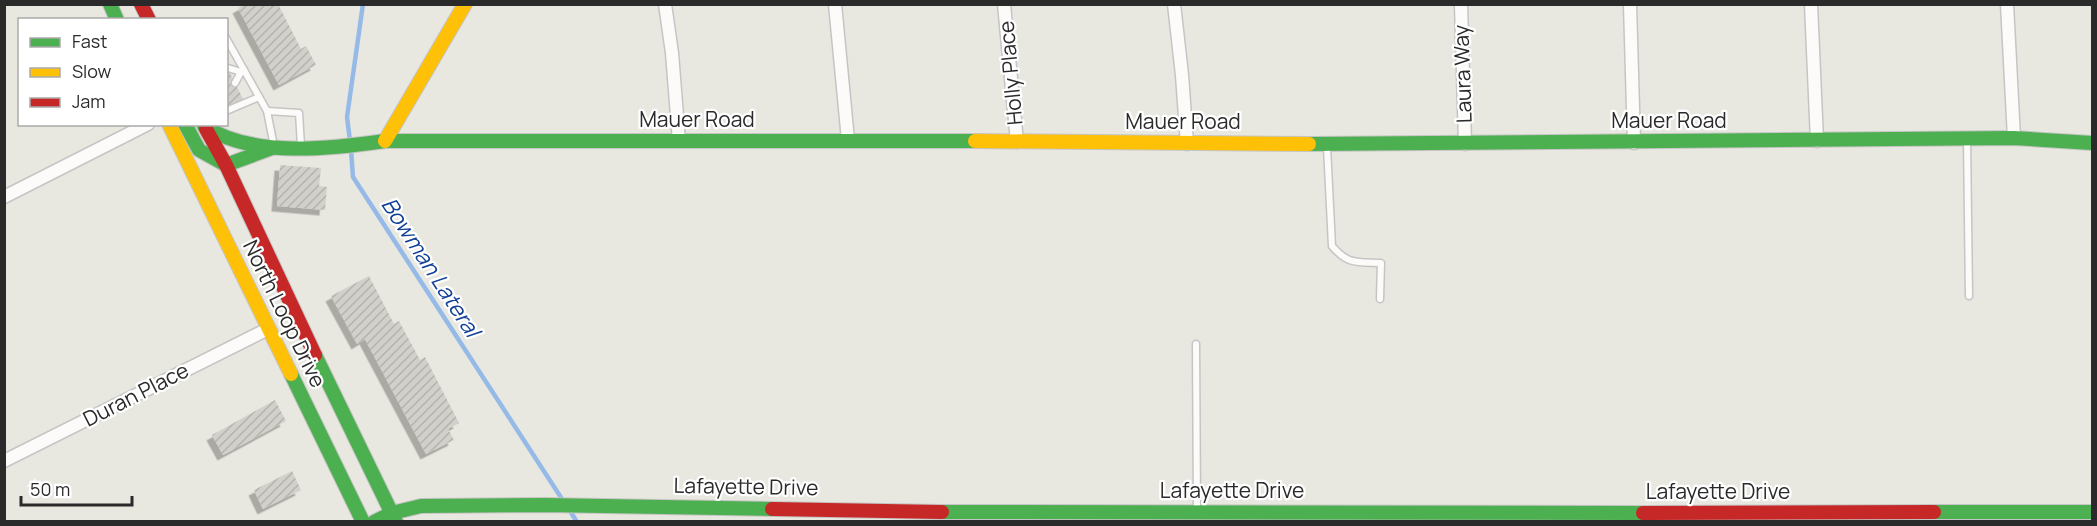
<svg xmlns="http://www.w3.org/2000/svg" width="2097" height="526" viewBox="0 0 2097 526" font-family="Manrope,sans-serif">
	<defs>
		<pattern id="building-hatch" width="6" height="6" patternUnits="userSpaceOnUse" patternTransform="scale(1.5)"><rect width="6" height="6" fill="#d1d0cb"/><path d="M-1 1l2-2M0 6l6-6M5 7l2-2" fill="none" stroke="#b4b3ae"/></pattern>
		<filter id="shadow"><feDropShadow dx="-5.5" dy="5.5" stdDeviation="0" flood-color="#0004"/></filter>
	</defs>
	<rect width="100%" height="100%" fill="#e8e7e0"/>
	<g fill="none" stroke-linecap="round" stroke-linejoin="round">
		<g stroke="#96bae7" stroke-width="4.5">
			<path d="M350,141L347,117L363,4"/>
			<path d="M351,150L353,177L562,499"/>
			<path d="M570,511L577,522"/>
		</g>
	</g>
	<g fill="url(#building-hatch)" filter="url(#shadow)">
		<path d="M245,4H278L301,49L306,46L316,65L279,85L238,8Z"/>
		<path d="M226,65L244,101L228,109L226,106Z"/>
		<path d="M280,165L321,168L319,186L327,187L325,210L277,206Z"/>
		<path d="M369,276L394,324L399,321L420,360L425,357L459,423L448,429L454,440L426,454L365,339L357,344L331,296Z"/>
		<path d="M275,400L286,421L223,455L212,435Z"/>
		<path d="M292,471L301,490L263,509L254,490Z"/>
	</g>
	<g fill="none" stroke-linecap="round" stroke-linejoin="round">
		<defs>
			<g id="lane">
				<path d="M226,38L267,111L299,113L301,146"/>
				<path d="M228,68L241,72L244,70"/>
				<path d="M235,83L241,72"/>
				<path d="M226,111L259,97"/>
				<path d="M267,111L274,146"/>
				<path d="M1967,139L1969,296"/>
				<path d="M1327,147L1332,246C1348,265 1357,262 1381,263L1380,299"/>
				<path d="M1196,344L1197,510"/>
			</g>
			<g id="street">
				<path d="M665,4L672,53L679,141"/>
				<path d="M835,4L848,140"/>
				<path d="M1004,4L1017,142"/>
				<path d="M1174,4L1182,75L1187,144"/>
				<path d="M1461,4L1465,144"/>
				<path d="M1630,4L1634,143"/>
				<path d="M1811,4L1817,141"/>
				<path d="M2007,4L2014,138"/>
				<path d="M4,197L148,124"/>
				<path d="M4,461L268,329"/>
			</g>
			<g id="fast">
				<path d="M110,4L117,20"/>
				<path d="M185,124L199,150L226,165L272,148"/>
				<path d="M204,126C252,158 330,149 385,141H975"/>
				<path d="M1309,144L2014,138L2092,143"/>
				<path d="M315,355L396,522"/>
				<path d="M291,374L363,522"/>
				<path d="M942,512L1643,513"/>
				<path d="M1934,512H2092"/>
				<path d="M374,522L392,513L421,506L545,505L772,509"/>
			</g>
			<g id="slow">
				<path d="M169,124L291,374"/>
				<path d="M385,141L465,4"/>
				<path d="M975,141L1309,144"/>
			</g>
			<g id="jam">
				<path d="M141,4L149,20"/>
				<path d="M206,129L226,165L315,355"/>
				<path d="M772,509L942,512"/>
				<path d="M1643,513L1934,512"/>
			</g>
		</defs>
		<use href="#lane" stroke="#c6c5c5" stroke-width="9"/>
		<use href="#street" stroke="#c6c5c5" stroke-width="15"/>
		<use href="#fast" stroke="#c6c5c5" stroke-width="16"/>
		<use href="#slow" stroke="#c6c5c5" stroke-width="16"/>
		<use href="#jam" stroke="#c6c5c5" stroke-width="16"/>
		<use href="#lane" stroke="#fcfbfa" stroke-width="6"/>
		<use href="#street" stroke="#fcfbfa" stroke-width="12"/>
		<use href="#fast" stroke="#4caf50" stroke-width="14"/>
		<use href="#slow" stroke="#ffc107" stroke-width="14"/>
		<use href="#jam" stroke="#c62828" stroke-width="14"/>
	</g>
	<g text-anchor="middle" stroke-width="4.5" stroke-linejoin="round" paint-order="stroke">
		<g font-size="21" fill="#2a2a2a" stroke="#fff">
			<text transform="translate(1011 73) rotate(-95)" y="7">Holly Place</text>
			<text transform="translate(1463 74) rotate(-92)" y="7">Laura Way</text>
			<text x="697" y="127">Mauer Road</text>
			<text x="1669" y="128">Mauer Road</text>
			<text x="1183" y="129">Mauer Road</text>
			<text transform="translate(284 314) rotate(64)" y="7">North Loop Drive</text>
			<text transform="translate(136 395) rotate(-27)" y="7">Duran Place</text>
			<text transform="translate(746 487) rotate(1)" y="7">Lafayette Drive</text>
			<text x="1232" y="498">Lafayette Drive</text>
			<text x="1718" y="499">Lafayette Drive</text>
		</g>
		<g font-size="22" font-style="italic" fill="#124196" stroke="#fff">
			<text transform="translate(431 267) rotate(57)" y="8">Bowman Lateral</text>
		</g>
	</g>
	<rect width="2097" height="526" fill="none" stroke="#2a2a2a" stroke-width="12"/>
	<rect x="18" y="18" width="210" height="108" fill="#ffffff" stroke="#aaaaaa" stroke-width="1.5"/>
	<rect x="30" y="38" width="30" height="9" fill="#4caf50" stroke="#aaaaaa" stroke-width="1.5"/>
	<text x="72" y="48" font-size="18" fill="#2a2a2a">Fast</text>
	<rect x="30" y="68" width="30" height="9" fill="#ffc107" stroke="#aaaaaa" stroke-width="1.5"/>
	<text x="72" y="78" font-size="18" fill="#2a2a2a">Slow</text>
	<rect x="30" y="98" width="30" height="9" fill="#c62828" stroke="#aaaaaa" stroke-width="1.5"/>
	<text x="72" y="108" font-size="18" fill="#2a2a2a">Jam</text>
	<path d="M21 496v9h111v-9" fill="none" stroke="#2a2a2a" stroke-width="3"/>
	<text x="30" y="496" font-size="18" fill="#2a2a2a" stroke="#ffffff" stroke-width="4.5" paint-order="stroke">50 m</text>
</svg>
